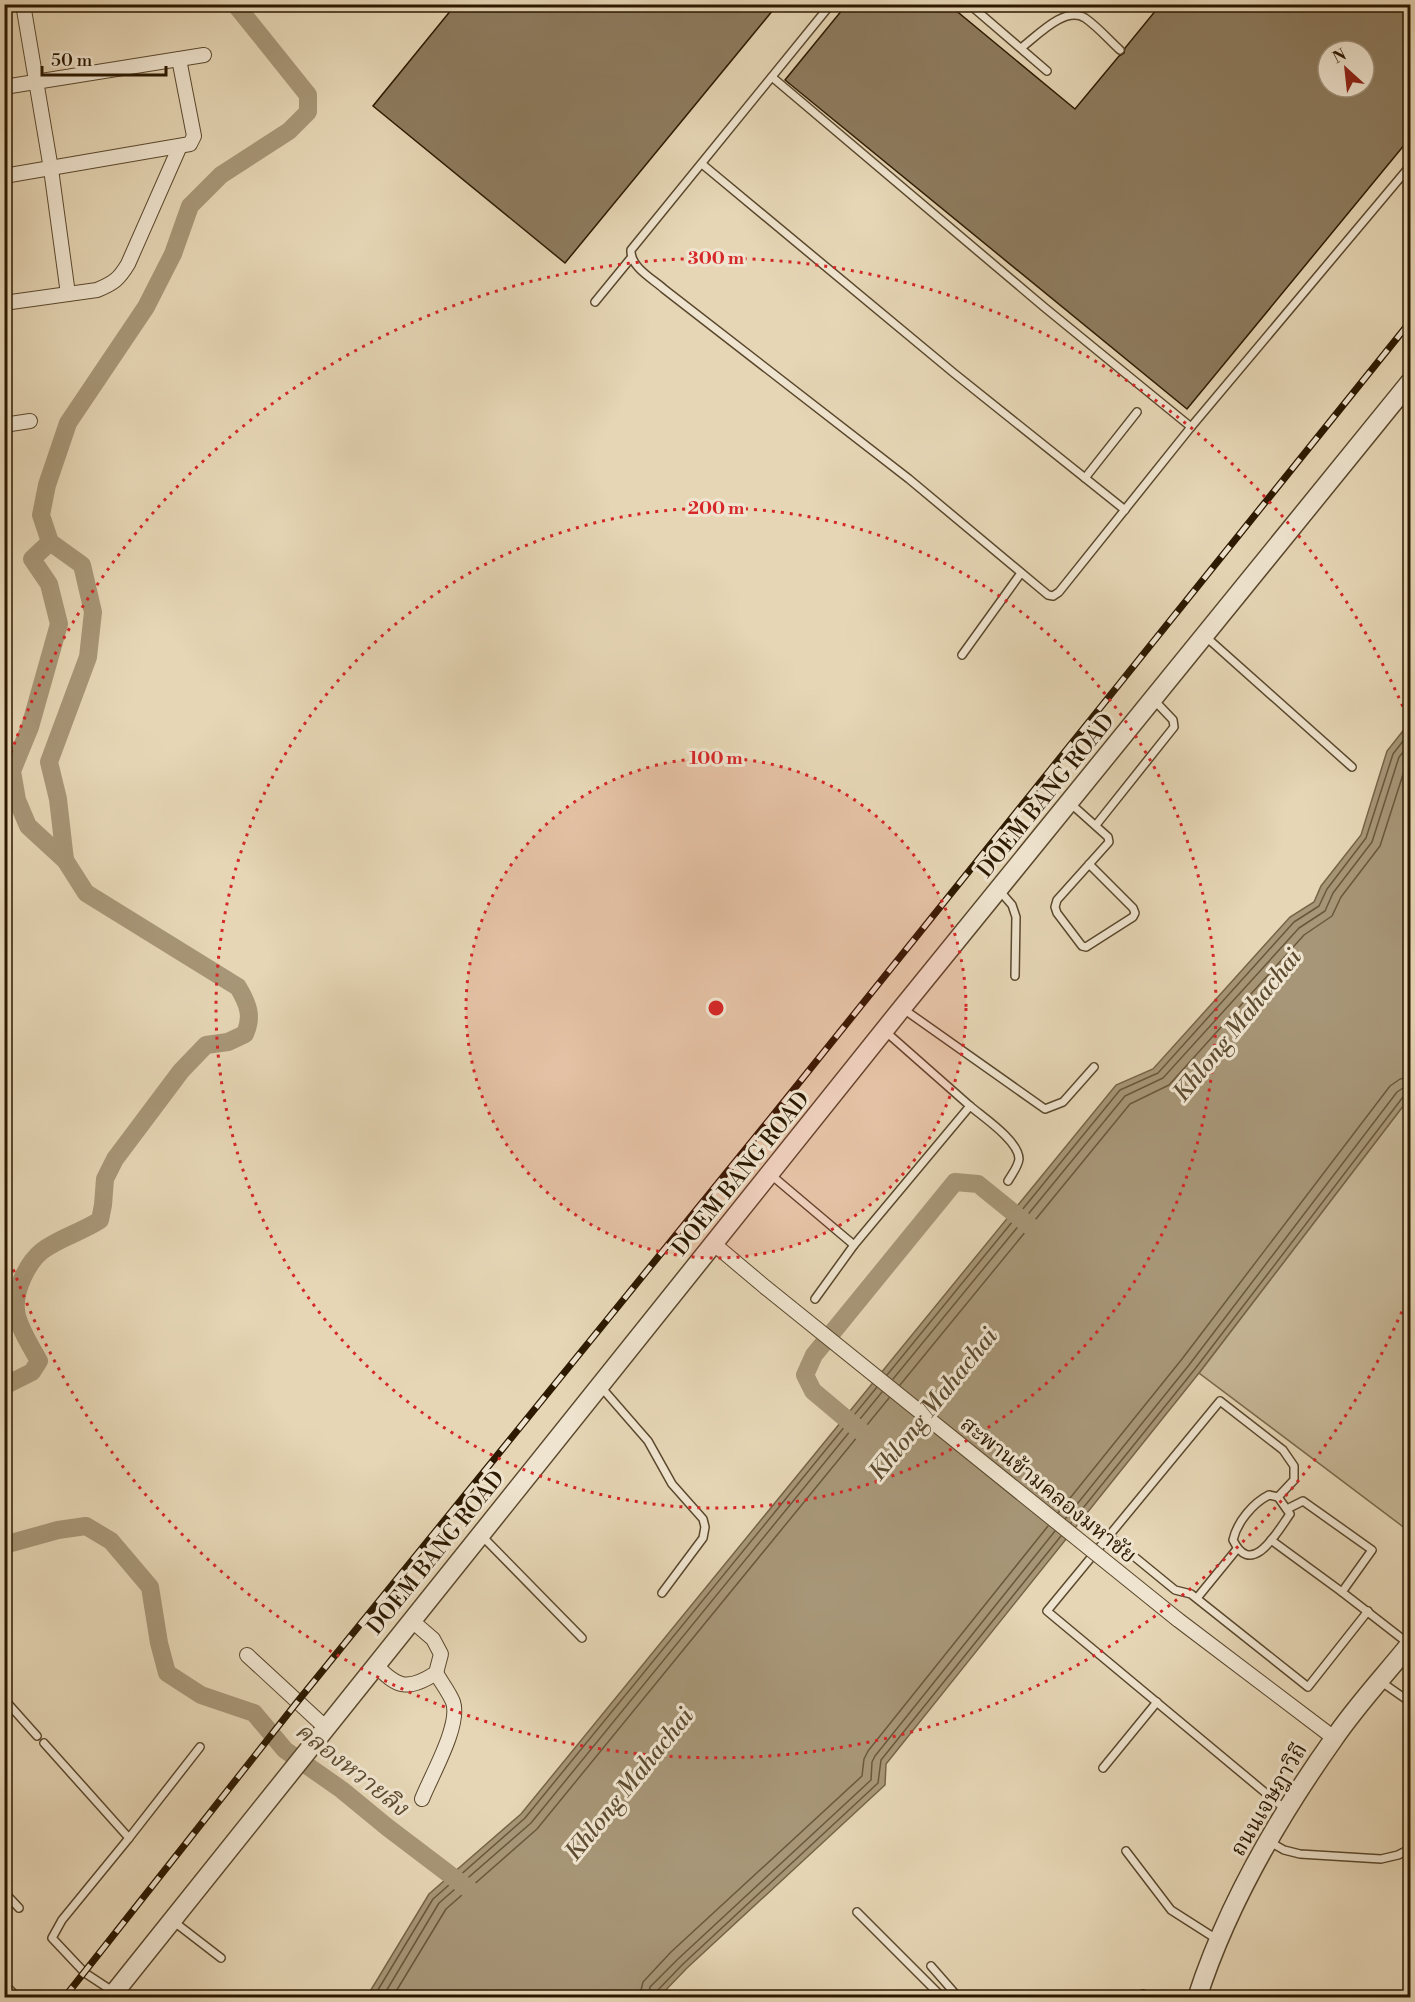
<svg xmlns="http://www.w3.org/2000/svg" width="1415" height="2002" viewBox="0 0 1415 2002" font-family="'Libre Bodoni','Noto Serif Thai',serif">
	<rect width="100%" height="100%" fill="#e6d6b5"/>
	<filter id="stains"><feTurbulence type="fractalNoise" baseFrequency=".00333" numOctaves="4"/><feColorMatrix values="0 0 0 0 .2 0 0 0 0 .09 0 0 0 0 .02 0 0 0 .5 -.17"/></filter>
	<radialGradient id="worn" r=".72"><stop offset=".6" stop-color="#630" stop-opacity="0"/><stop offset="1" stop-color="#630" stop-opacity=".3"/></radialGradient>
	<path fill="#c6b696" stroke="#79684b" stroke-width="1.5" d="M1410,1097V1532L1199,1373Z"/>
	<path fill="#a79677" stroke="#766447" stroke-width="1.5" d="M1410,722V1097L1199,1373L886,1764L885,1785L687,1968L659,1997L366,1998L429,1894L521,1814L1116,1085L1153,1069L1290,917L1314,902L1321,886L1361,835L1387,751Z"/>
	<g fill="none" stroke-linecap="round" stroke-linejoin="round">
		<g stroke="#6a583c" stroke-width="1.5">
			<path d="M887,1375L1120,1090L1158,1073L1294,922L1319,906L1327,889L1366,838L1393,754L1410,732"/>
			<path d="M893,1379L1125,1096L1163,1078L1299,928L1325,911L1333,893L1372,842L1399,757L1410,744"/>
			<path d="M900,1385L1130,1104L1169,1085L1304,935L1332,916L1341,897L1380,846L1407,762L1410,758"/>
			<path d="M1058,1513L1182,1359L1390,1086L1400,1079L1410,1077"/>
			<path d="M1065,1519L1189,1365L1397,1092L1403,1088L1410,1086"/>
			<path d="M1071,1523L1195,1369L1403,1097L1410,1094"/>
			<path d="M373,1998L433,1899L525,1818L877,1387"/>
			<path d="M382,1998L439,1903L531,1823L882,1392"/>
			<path d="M392,1998L446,1909L537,1829L889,1398"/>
			<path d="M639,1998L643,1982L671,1952L862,1776L864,1759L868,1751L1048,1526"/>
			<path d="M648,1998L650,1987L678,1959L871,1780L872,1762L875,1756L1055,1531"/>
			<path d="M655,1998L657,1991L683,1964L878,1783L881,1760L1061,1536"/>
		</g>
		<g stroke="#a79677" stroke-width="18">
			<path d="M65,860L58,799L49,762L88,657L93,612L82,565L50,542L41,515L47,485L68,423L146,307L173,254L190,206L221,175L289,131L308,112V95L235,4"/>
			<path d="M4,1386L32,1372L39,1361C32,1348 17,1325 16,1310C14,1291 27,1263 42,1251C59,1238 82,1232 100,1220L103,1205L105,1179L115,1159L181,1071L206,1045L228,1042L245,1034C253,1016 248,1004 238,987L86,893L65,860L28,826L17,800L12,771L30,727L59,624L49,584L32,559L50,542"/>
			<path d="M863,1433L813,1391L805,1375L814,1355L955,1182L978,1184L1031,1227"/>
			<path d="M4,1545L58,1530L86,1526L111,1541L150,1587L159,1643L167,1673L201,1695L254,1713L285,1750L342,1790L387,1827L470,1890"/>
		</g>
	</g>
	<g fill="#8d7b5e" stroke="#2c1900" stroke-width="1.5" fill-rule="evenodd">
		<path d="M456,4H778L565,263L373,106Z"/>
		<path d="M847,4H948L1075,109L1119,56L1124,53L1125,48L1161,4H1410V138L1187,409L785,80ZM1328,51H1364V87H1328Z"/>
	</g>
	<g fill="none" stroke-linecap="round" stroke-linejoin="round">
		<defs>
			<g id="service">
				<path d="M831,4L631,250C630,267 653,279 664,289L909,479L1048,595L1053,596L1059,592L1191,427"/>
				<path d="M969,4L1047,71"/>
				<path d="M1021,48C1036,37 1065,5 1085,18C1098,27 1109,40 1120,50"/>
				<path d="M772,77L1044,307L1191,427L1410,166"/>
				<path d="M702,164L955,374L1125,510"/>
				<path d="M595,302L631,258"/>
				<path d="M1085,478L1137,412"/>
				<path d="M1205,636L1352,767"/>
				<path d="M962,655L1021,573"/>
				<path d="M1070,803L1108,837L1109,842L1057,900L1055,907L1057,913L1082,946L1086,947L1133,917L1135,913L1133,908L1089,864"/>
				<path d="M1096,825L1174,727L1173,720L1154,700"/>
				<path d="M999,890L1012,905L1016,917L1015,976"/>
				<path d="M902,1008L1045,1109L1063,1102L1094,1067"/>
				<path d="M885,1031L970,1106"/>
				<path d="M770,1174L854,1245"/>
				<path d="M815,1299L854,1245L970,1106C983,1117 1019,1141 1019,1159C1018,1167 1012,1174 1008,1181"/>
				<path d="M601,1387L648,1441L672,1484L703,1519L705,1527L703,1538L662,1593"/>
				<path d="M1269,1495L1278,1497L1290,1514C1277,1532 1252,1579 1233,1540C1237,1522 1253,1503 1269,1495Z"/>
				<path d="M1278,1497L1294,1480V1466L1283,1450L1220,1401L1047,1611L1285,1809"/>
				<path d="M1287,1509L1303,1501L1372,1550L1342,1592L1409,1644"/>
				<path d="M481,1535L582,1638"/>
				<path d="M1109,1536L1175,1590L1191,1594L1308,1687L1368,1611"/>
				<path d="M1271,1540L1342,1592"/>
				<path d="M1197,1598L1237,1549"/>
				<path d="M1380,1681L1410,1702"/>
				<path d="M4,1699L37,1736"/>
				<path d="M44,1743L129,1838L62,1920L52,1938L85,1973L123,1998"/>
				<path d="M1103,1768L1157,1702"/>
				<path d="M129,1838L200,1747"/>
				<path d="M1270,1842L1284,1850L1300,1854L1381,1859L1398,1855L1410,1849"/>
				<path d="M1126,1851L1171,1910L1218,1940"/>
				<path d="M4,1892L19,1908"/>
				<path d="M857,1912L943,1998"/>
				<path d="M173,1921L221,1958"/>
				<path d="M931,1966L959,1998"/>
				<path d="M4,1984L18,1998"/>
				<path d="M1141,1998L1143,1994"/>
			</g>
			<g id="minor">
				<path d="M23,4L51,169L68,294"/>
				<path d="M4,87L204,55"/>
				<path d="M4,176L190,144L194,136L179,59"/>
				<path d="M4,303L97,290C114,283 119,279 128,264L180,146"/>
				<path d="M4,425L30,421"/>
				<path d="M714,1244L765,1287"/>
				<path d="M1177,1619L1334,1738"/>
				<path d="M247,1655L325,1727"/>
				<path d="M376,1665C397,1688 408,1691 436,1673L441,1654L433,1639L411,1620"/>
				<path d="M422,1799C431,1776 461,1725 453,1702C449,1692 441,1682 436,1673"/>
			</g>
			<g id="tertiary">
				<path d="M110,1998L902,1008L1410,382"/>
				<path d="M1197,1998C1227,1905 1277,1819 1333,1740C1356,1706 1385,1675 1410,1644"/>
			</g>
		</defs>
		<use href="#service" stroke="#5a482d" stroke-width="10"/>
		<use href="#minor" stroke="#5a482d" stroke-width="16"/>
		<use href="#tertiary" stroke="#5a482d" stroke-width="21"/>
		<use href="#service" stroke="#efe4cf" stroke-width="7"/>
		<use href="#minor" stroke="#efe4cf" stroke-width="14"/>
		<use href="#tertiary" stroke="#efe4cf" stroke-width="18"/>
		<defs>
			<path id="rail" d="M64,1998L298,1701L770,1119L1410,322"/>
		</defs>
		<use href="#rail" stroke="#2c1900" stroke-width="7"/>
		<use href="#rail" stroke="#efe4cf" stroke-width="4.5" stroke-dasharray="14" stroke-linecap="butt"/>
		<defs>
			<path id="minor-bridge" d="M765,1287L1177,1619"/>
		</defs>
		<use href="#minor-bridge" stroke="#5a482d" stroke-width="16" stroke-linecap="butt"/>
		<use href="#minor-bridge" stroke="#efe4cf" stroke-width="14"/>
	</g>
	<circle cx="716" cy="1008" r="250" fill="#d62828" fill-opacity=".12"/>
	<g fill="none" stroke="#d62828" stroke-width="3" stroke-dasharray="3 6">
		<circle cx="716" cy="1008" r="250"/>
		<circle cx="716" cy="1008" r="500"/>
		<path d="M1409 1295A750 750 0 0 1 5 1246M5 770A750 750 0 0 1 1409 721"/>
	</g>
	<g text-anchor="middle" stroke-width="6" stroke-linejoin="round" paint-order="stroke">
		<g font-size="22" fill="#2c1900" stroke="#efe4cf">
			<text transform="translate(1045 795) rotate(-51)" y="8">DOEM BANG ROAD</text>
			<text transform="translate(740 1173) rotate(-51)" y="8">DOEM BANG ROAD</text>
			<text transform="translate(1049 1489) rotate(39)" y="8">สะพานข้ามคลองมหาชัย</text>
			<text transform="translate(435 1552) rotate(-51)" y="8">DOEM BANG ROAD</text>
			<text transform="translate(1268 1799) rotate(-59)" y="8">ถนนเจษฎาวิถี</text>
		</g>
		<g font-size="24" font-style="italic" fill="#5d4b30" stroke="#efe4cf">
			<text transform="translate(1237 1025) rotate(-51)" y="8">Khlong Mahachai</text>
			<text transform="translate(933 1404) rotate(-51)" y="8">Khlong Mahachai</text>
			<text transform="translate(352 1769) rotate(38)" y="8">คลองหวายลิง</text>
			<text transform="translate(629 1784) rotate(-51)" y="8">Khlong Mahachai</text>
		</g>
	</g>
	<circle cx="716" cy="1008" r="9" fill="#d62828" stroke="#efe4cf" stroke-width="3"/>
	<g font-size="18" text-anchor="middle" font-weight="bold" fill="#d62828" stroke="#efe4cf" stroke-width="6" stroke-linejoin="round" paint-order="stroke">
		<text x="716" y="264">300 m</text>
		<text x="716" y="514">200 m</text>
		<text x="716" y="764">100 m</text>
	</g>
	<rect width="1415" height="2002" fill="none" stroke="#e6d6b5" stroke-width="24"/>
	<rect x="6" y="6" width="1403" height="1990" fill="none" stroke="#2c1900" stroke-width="3"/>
	<rect x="12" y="12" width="1391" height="1978" fill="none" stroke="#2c1900" stroke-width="1.5"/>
	<g transform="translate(1346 69) rotate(333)"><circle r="28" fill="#efe4cf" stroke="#a1937c" stroke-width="1.5"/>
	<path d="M0-4.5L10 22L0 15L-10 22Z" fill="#8f2418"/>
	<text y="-9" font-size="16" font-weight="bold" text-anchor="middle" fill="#2c1900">N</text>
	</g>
	<path d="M42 66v9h124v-9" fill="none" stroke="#2c1900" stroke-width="3"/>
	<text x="51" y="66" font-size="18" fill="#2c1900" stroke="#efe4cf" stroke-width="4.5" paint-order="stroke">50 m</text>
	<rect width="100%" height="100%" filter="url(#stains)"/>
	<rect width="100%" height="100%" fill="url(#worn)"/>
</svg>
